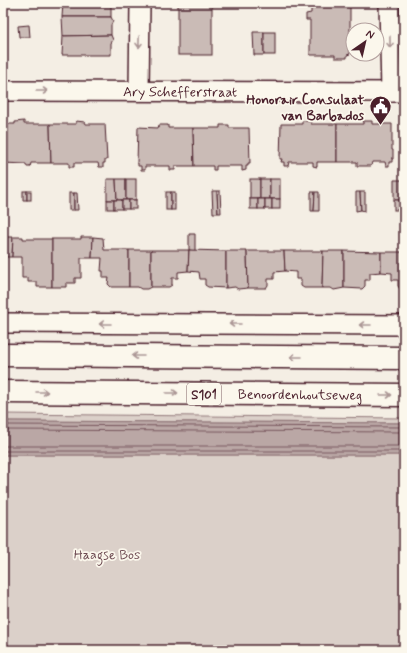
<svg xmlns="http://www.w3.org/2000/svg" width="407" height="653" viewBox="0 0 407 653" font-family="Mynerve,sans-serif">
	<rect width="100%" height="100%" fill="#f4eee4"/>
	<filter id="ink" filterUnits="userSpaceOnUse"><feTurbulence type="fractalNoise" baseFrequency=".025" numOctaves="2"/><feDisplacementMap in="SourceGraphic" scale="8" xChannelSelector="R" yChannelSelector="G"/><feConvolveMatrix kernelMatrix="1 2 1 2 8 2 1 2 1" color-interpolation-filters="sRGB"/></filter>
	<g filter="url(#ink)">
		<g fill="#dbd0c9" stroke="#92787a">
			<path d="M3,414L404,418V423L3,421Z"/>
			<rect x="3" y="455" width="401" height="195"/>
		</g>
		<path fill="#baa7a5" stroke="#8d7174" d="M3,421L404,423V455H3Z"/>
		<g fill="none" stroke-linecap="round" stroke-linejoin="round">
			<g stroke="#77555c" stroke-width="1">
				<path d="M3,425L404,427"/>
				<path d="M3,430L404,432"/>
				<path d="M3,446H404"/>
				<path d="M3,451H404"/>
			</g>
		</g>
		<g fill="#cabbb6" stroke="#4a1f2b">
			<path d="M63,3H113L111,6V17H62Z"/>
			<rect x="178" y="3" width="34" height="52"/>
			<path d="M311,3H350V54L347,55V58H335V55H310V20H306V14L311,13Z"/>
			<path d="M62,17H111L113,21L111,25V35L63,36Z"/>
			<path d="M29,25L30,37H19L18,26Z"/>
			<path d="M253,32H264V55H254Z"/>
			<rect x="264" y="32" width="11" height="23"/>
			<path d="M111,35L113,40L111,43V55H62L63,36Z"/>
			<path d="M24,121V124H50L51,163H31L30,167H27L26,164L3,163V124H15V122Z"/>
			<path d="M76,121L85,122L86,124H105L107,160H105V163H103V167H99L98,163H74V167H69V163H51L50,124H76Z"/>
			<path d="M302,121H311V124H337V162H317V167L313,166V162H289L288,166H284V162H281L282,159H280L281,124H302Z"/>
			<path d="M363,121H372V124H392V150H393V159H392V162H389V166H386L385,162H372L371,166H357V162H337V124H363Z"/>
			<path d="M159,125H168V128H193L194,166H175V170H170V166H145V170H141V166H138V163H137L138,127L158,128Z"/>
			<path d="M220,125H229V128H249L250,163H248V166H246V170L242,171V166H216V170H213V166H194L193,128H220Z"/>
			<path d="M107,179H116L117,200H107Z"/>
			<path d="M116,179H126V200H117Z"/>
			<rect x="126" y="179" width="10" height="21"/>
			<rect x="250" y="179" width="10" height="20"/>
			<rect x="260" y="179" width="10" height="20"/>
			<rect x="270" y="179" width="10" height="20"/>
			<path d="M394,180H404L403,200H394Z"/>
			<rect x="23" y="191" width="4" height="9"/>
			<rect x="27" y="191" width="4" height="9"/>
			<path d="M212,191H217L218,213H213Z"/>
			<path d="M217,191H220L221,213H218Z"/>
			<rect x="166" y="192" width="5" height="18"/>
			<rect x="171" y="192" width="4" height="18"/>
			<path d="M311,192H315L314,211H311Z"/>
			<path d="M315,192H319V211H314Z"/>
			<path d="M356,192H360L361,210L356,211Z"/>
			<path d="M360,192H365V211L361,210Z"/>
			<rect x="69" y="193" width="5" height="17"/>
			<path d="M74,193H77L78,210H74Z"/>
			<rect x="250" y="199" width="8" height="10"/>
			<rect x="258" y="199" width="7" height="10"/>
			<rect x="265" y="199" width="7" height="10"/>
			<rect x="272" y="199" width="8" height="10"/>
			<rect x="107" y="200" width="7" height="9"/>
			<rect x="114" y="200" width="8" height="9"/>
			<rect x="122" y="200" width="7" height="9"/>
			<rect x="129" y="200" width="7" height="9"/>
			<rect x="394" y="200" width="7" height="10"/>
			<rect x="401" y="200" width="3" height="10"/>
			<path d="M189,234H195V251L189,250Z"/>
			<path d="M3,237H13L12,257H3Z"/>
			<path d="M13,237H23V239H52V287H37V282H28V278H22V257H12Z"/>
			<path d="M81,237H93L92,258H81V278H75V283H66V287H52V239H81Z"/>
			<path d="M93,237L103,238L104,250H129V287H111L108,284L109,278H103V271H101L102,258H92Z"/>
			<path d="M129,250H151V287L147,289H141L138,287H129Z"/>
			<path d="M151,250H189L188,271L178,272V278H172V285L169,287H151Z"/>
			<path d="M189,250L226,251V288L208,287L205,285V279H200L199,272L188,271Z"/>
			<path d="M226,251H247L248,288L238,289L235,287L226,288Z"/>
			<path d="M247,251H284L285,271L274,272V279H268V285L266,288H248Z"/>
			<path d="M284,251H323L322,288H304L301,286V279H296V272L285,271Z"/>
			<path d="M323,251H344V288L334,290L331,288H322Z"/>
			<path d="M344,251L381,252V272L370,273V280H365V286L362,289L344,288Z"/>
			<path d="M381,252H404V289H400L398,286V280H392V273L381,272Z"/>
		</g>
		<g fill="none" stroke-linecap="round" stroke-linejoin="round">
			<defs>
				<g id="minor">
					<path d="M389,3L391,92"/>
					<path id="s1" d="M3,91L404,92"/>
					<path d="M139,91L140,3"/>
					<path d="M3,323L404,325"/>
				</g>
				<g id="primary">
					<path d="M3,355L404,358"/>
					<path id="s2" d="M3,392L404,395"/>
				</g>
			</defs>
			<use href="#minor" stroke="#4a1f2b" stroke-width="22"/>
			<use href="#primary" stroke="#4a1f2b" stroke-width="25"/>
			<use href="#minor" stroke="#fbf7ec" stroke-width="19"/>
			<use href="#primary" stroke="#fbf7ec" stroke-width="22"/>
		</g>
		<defs><path id="oneway-shaft" d="M-6 0H5M1.5-3L5.5 0L1.5 3" fill="none" stroke-width="1.6" stroke-linecap="round" stroke-linejoin="round"/></defs>
		<g stroke="#ab9695">
			<use href="#oneway-shaft" transform="translate(139 42) rotate(91)"/>
			<use href="#oneway-shaft" transform="translate(390 42) rotate(89)"/>
			<use href="#oneway-shaft" transform="translate(42 91)"/>
			<use href="#oneway-shaft" transform="translate(105 324) rotate(-180)"/>
			<use href="#oneway-shaft" transform="translate(235 324) rotate(-180)"/>
			<use href="#oneway-shaft" transform="translate(365 325) rotate(-180)"/>
			<use href="#oneway-shaft" transform="translate(138 356) rotate(-180)"/>
			<use href="#oneway-shaft" transform="translate(296 357) rotate(-180)"/>
			<use href="#oneway-shaft" transform="translate(42 392)"/>
			<use href="#oneway-shaft" transform="translate(172 393)"/>
			<use href="#oneway-shaft" transform="translate(386 395)"/>
		</g>
	</g>
	<defs>
		<symbol id="civic-pin" viewBox="-11 -11 22 30"><path d="M0 17L-7.5 6A9.5 9.5 0 1 1 7.5 6Z" fill="#4a1f2b" stroke="#fbf7ec"/><path d="M-.6-6.5H3V-4.5H.6V-3L4-1V1h2V6H-6V1h2V-1L-.6-3ZM-1.2 2.5V6h2.4V2.5Z" fill="#fff"/></symbol>
	</defs>
	<g fill-rule="evenodd">
		<use href="#civic-pin" x="368" y="94" width="25" height="34"/>
	</g>
	<g text-anchor="middle" stroke-width="3.5" stroke-linejoin="round" paint-order="stroke">
		<rect fill="#fbf7ec" stroke="#7f6065" stroke-width="1" x="187" y="383" width="34" height="22" rx="3"/>
		<g font-size="13" font-weight="bold" fill="#4a1f2b">
			<text x="204" y="399">S101</text>
		</g>
		<g font-size="14" fill="#4a1f2b" stroke="#fbf7ec">
			<text dy="5" stroke="none"><textPath href="#s1" startOffset="177">Ary Schefferstraat</textPath></text>
			<text dy="5" stroke="none"><textPath href="#s2" startOffset="297">Benoordenhoutseweg</textPath></text>
		</g>
		<g font-size="14" font-weight="bold" fill="#4a1f2b" stroke="#fbf7ec" text-anchor="end">
			<text x="364" y="104">Honorair Consulaat<tspan x="364" dy="16">van Barbados</tspan></text>
		</g>
		<g font-size="14" fill="#6e4b52" stroke="#fbf7ec">
			<text x="107" y="559">Haagse Bos</text>
		</g>
	</g>
	<rect width="407" height="653" fill="none" stroke="#fbf7ec" stroke-width="16"/>
	<rect x="8" y="8" width="391" height="637" fill="none" stroke="#4a1f2b" stroke-width="1.5" filter="url(#ink)"/>
	<g transform="translate(365 42) rotate(34)"><circle r="19" fill="#fbf7ec" stroke="#b4a19f"/>
	<path d="M0-3L7 15L0 10L-7 15Z" fill="#4a1f2b"/>
	<text y="-6" font-size="11" font-weight="bold" text-anchor="middle" fill="#4a1f2b">N</text>
	</g>
</svg>
